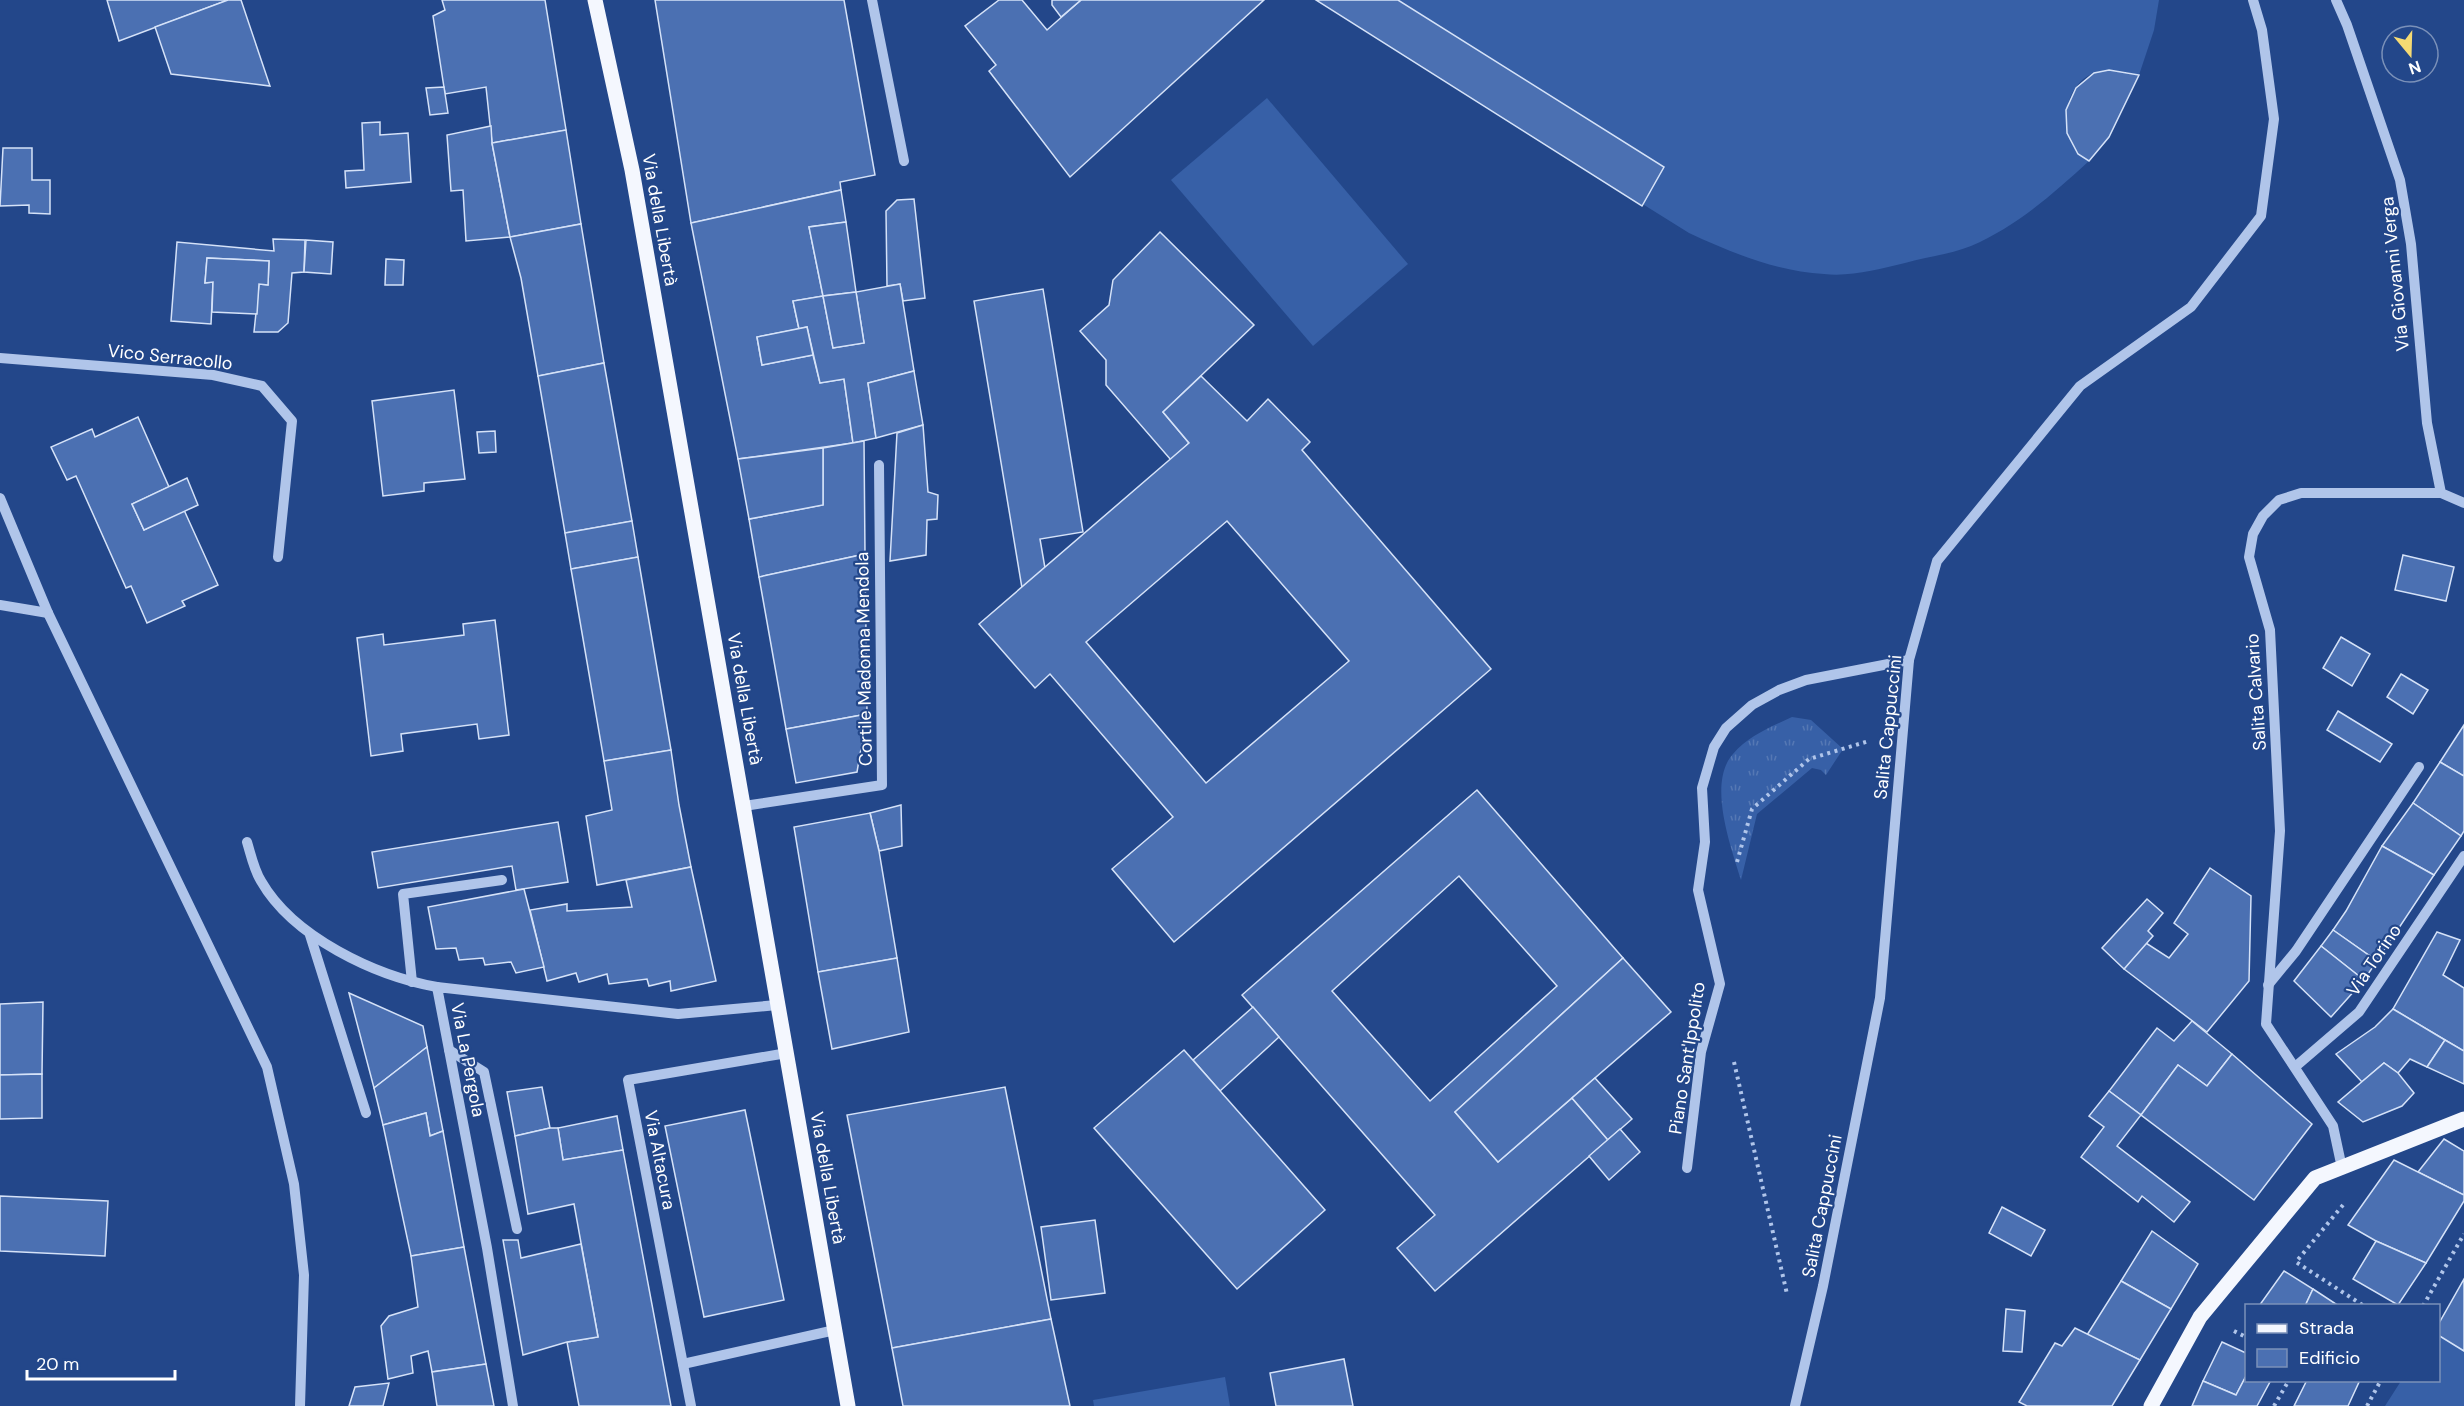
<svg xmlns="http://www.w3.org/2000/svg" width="2464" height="1406" viewBox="0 0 2464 1406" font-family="'DM Sans',sans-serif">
	<defs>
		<pattern id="grass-tufts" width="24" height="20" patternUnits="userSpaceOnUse" patternTransform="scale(1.5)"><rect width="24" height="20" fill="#3760a7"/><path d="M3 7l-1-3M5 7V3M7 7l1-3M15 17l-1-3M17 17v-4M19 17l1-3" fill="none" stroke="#5578b4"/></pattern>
	</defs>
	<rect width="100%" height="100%" fill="#23478a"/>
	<path fill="url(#grass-tufts)" d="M1792,717L1811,720L1843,749L1826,775L1821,770L1812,768L1757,814L1741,880C1731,847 1707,783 1733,754C1748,736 1771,727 1792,717Z"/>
	<g fill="#3760a7">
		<path d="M1316,0H2159L2154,30L2139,75C2125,72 2110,68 2096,72C2059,85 2057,142 2089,161C2053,194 2017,226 1971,246C1951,254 1926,257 1905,263C1879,269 1851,277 1824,274C1776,271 1732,253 1689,233Z"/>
		<path d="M1267,98L1408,264L1313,346L1171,180Z"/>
		<path d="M2439,1335L2464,1351V1406H2385L2401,1381L2438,1380Z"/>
		<path d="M1225,1377L1230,1406H1094L1093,1400Z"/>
	</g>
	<g fill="#4b70b2" stroke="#d5e2f8" stroke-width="1.5" fill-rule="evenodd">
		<path d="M107,0H228L119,41Z"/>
		<path d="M228,0H241L270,86L171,74L155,27Z"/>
		<path d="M442,0H545L566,130L492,143L486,87L445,94L433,16L445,10Z"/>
		<path d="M655,0H844L875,175L840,182L841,190L691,223Z"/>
		<path d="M999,0H1022L1047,30L1081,0H1264L1070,177L989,71L996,65L965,26Z"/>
		<path d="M1052,0H1081L1061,17L1052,5Z"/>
		<path d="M1316,0H1398L1664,167L1642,206Z"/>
		<path d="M2109,70L2139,75L2109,137L2089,161L2078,154L2067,133L2066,110L2076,88L2094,73Z"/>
		<path d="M444,87L448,113L430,115L426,88Z"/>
		<path d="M380,122V135L408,133L411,182L346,188L345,171L364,170L362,123Z"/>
		<path d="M491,126L492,143L510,237L466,241L463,190L451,191L447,135Z"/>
		<path d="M566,130L581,224L510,237L492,143Z"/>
		<path d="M3,148H32V180H50V214L29,213V205L0,206Z"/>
		<path d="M841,190L846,222L809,227L823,296L793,301L799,329L757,337L762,365L813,355L820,383L844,379L853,443L738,459L691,223Z"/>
		<path d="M914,199L925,298L903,301L900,284L887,286L886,211L897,200Z"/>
		<path d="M846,222L856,292L823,296L809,227Z"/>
		<path d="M581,224L604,363L538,376L521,278L510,237Z"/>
		<path d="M1160,232L1254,325L1163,412L1189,443L1171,460L1106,385V360L1080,331L1109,305L1113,280Z"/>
		<path d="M273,239L305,240L304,272L292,273L288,323L278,332H254L259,284L268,285L269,261L207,258L205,283L213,282L211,324L171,321L177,242L274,251Z"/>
		<path d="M306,240L333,242L331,274L304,272Z"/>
		<path d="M207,258L269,261L268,285L259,284L257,314L212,312L213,282L205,283Z"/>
		<path d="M386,259L404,260L403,285H385Z"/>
		<path d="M900,284L914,371L868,383L876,438L853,443L844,379L820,383L807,327L799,329L793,301L823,296L833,348L864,343L856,292Z"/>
		<path d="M1043,289L1083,532L1040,539L1045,568L1022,588L974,301Z"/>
		<path d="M856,292L864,343L833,348L823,296Z"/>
		<path d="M807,327L813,355L762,365L757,337Z"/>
		<path d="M604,363L632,521L565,533L538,376Z"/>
		<path d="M914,371L923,425L876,438L868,383Z"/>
		<path d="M1201,376L1247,421L1268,399L1310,442L1302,450L1491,669L1174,942L1112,869L1173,817L1050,674L1035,688L979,624L1189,443L1163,412ZM1227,521L1349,661L1206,783L1086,642Z"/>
		<path d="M454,390L465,479L424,483V491L383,496L372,401Z"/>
		<path d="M138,417L169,487L132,504L144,530L184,510L218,585L182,601L185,606L147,623L131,586L126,588L76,476L67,480L51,447L92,429L95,437Z"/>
		<path d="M923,425L928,492L938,495L937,519L927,520L926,555L890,561L897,433Z"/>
		<path d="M495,431L496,452L479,453L477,432Z"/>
		<path d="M864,441L865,554L759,577L749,519L823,505V448Z"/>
		<path d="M823,448V505L749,519L738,459Z"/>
		<path d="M187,478L198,505L144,530L132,504Z"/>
		<path d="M632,521L638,557L571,569L565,533Z"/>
		<path d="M865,554L867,714L786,729L759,577Z"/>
		<path d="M2403,555L2454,567L2446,601L2395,590Z"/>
		<path d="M638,557L671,750L604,761L571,569Z"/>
		<path d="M495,620L509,735L479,739L477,724L401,734L403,751L371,756L357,638L383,634L384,645L464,635L463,624Z"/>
		<path d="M2341,637L2370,654L2352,686L2323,668Z"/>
		<path d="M2401,674L2428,690L2413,714L2387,697Z"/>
		<path d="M2338,711L2392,744L2380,762L2327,730Z"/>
		<path d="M867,714L857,772L796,783L786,729Z"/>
		<path d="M2464,725V776L2440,762Z"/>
		<path d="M671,750L679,805L691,867L597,885L586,816L612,810L604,761Z"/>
		<path d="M2440,762L2464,776V831L2461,836L2413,803Z"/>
		<path d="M1477,790L1623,958L1455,1112L1498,1162L1572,1098L1608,1140L1435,1291L1397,1248L1435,1215L1242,995ZM1459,876L1557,986L1430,1101L1332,991Z"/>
		<path d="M2413,803L2461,836L2434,875L2382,846Z"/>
		<path d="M901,805L902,846L879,851L870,813Z"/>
		<path d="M870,813L879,851L897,958L818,972L794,827Z"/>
		<path d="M558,822L568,882L516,890L512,866L378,888L372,852Z"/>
		<path d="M2382,846L2434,875L2377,961L2333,930L2346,911Z"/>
		<path d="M691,867L716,981L671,991L670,981L649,986L647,979L609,984L607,974L579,982L576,973L547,981L530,910L567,904V911L632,907L626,880Z"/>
		<path d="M2210,868L2251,896L2249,981L2207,1032L2124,969L2146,943L2169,958L2188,934L2174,923Z"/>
		<path d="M524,889L544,967L516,973L511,962L485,965L483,958L459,960L456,948L436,949L428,907Z"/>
		<path d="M2147,899L2163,913L2148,931L2153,936L2124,969L2102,948Z"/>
		<path d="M2333,930L2377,961L2364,980L2321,946Z"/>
		<path d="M2437,932L2460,940L2443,975L2464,988V1051L2393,1009Z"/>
		<path d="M2321,946L2364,980L2331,1017L2294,981Z"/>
		<path d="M897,958L909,1032L832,1049L818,972Z"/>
		<path d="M1623,958L1671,1012L1498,1162L1455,1112Z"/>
		<path d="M349,993L423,1026L427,1047L374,1088Z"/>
		<path d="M43,1002L42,1074L0,1075V1004Z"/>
		<path d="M1253,1007L1279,1037L1220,1091L1193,1060Z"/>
		<path d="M2393,1009L2445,1040L2427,1067L2410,1059L2398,1073L2384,1063L2362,1082L2336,1054L2375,1027Z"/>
		<path d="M2192,1021L2232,1054L2207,1086L2178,1065L2141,1115L2109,1091L2157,1028L2174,1041Z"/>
		<path d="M2445,1040L2464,1051V1084L2427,1067Z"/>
		<path d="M427,1047L443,1131L430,1136L426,1113L383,1125L374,1088Z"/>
		<path d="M1184,1050L1325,1210L1237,1289L1094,1128Z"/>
		<path d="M2232,1054L2312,1124L2254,1200L2141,1115L2178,1065L2207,1086Z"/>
		<path d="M2384,1063L2398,1073L2414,1093L2402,1106L2363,1122L2338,1102Z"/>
		<path d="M42,1074V1118L0,1119V1075Z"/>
		<path d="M1595,1078L1632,1119L1608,1140L1572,1098Z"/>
		<path d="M542,1087L550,1128L515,1136L507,1092Z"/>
		<path d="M1005,1087L1051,1319L892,1348L847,1115Z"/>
		<path d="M2109,1091L2141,1115L2117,1146L2190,1202L2174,1222L2142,1196L2138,1202L2081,1157L2104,1127L2089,1116Z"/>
		<path d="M745,1110L784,1300L704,1317L665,1126Z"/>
		<path d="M426,1113L430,1136L443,1131L464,1247L411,1256L383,1125Z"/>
		<path d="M617,1116L623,1150L563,1160L558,1128Z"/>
		<path d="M550,1128H558L563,1160L623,1150L671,1406H579L567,1342L598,1337L574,1204L528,1214L515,1136Z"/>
		<path d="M1620,1129L1640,1152L1609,1180L1589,1156Z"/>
		<path d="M2444,1139L2464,1151V1195L2418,1172Z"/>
		<path d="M2394,1160L2464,1195V1201L2426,1263L2376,1241L2348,1225Z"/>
		<path d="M0,1196L108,1201L105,1256L0,1251Z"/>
		<path d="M2002,1207L2045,1230L2031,1256L1989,1233Z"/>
		<path d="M1095,1220L1105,1293L1051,1300L1041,1227Z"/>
		<path d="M2152,1231L2198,1264L2171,1309L2121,1281Z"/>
		<path d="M503,1240H518L521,1258L581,1244L598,1337L567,1342L523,1355Z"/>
		<path d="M2376,1241L2426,1263L2398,1305L2353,1279Z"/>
		<path d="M464,1247L486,1364L432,1372L428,1351L411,1356L413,1373L388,1379L381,1326L389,1316L418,1307L411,1256Z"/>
		<path d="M2284,1271L2313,1289L2305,1306H2259Z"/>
		<path d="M2464,1279V1351L2438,1335V1325Z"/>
		<path d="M2121,1281L2171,1309L2140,1360L2087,1335Z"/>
		<path d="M2313,1289L2339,1306H2305Z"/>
		<path d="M2006,1309L2025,1311L2022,1352L2003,1351Z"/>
		<path d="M1051,1319L1070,1406H903L892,1348Z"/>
		<path d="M2075,1328L2140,1360L2112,1406H2027L2019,1402L2055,1343L2062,1346Z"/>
		<path d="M2222,1342L2246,1353V1376L2236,1395L2203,1381Z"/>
		<path d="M1344,1359L1353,1406H1276L1270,1373Z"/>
		<path d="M486,1364L494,1406H437L432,1372Z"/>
		<path d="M2246,1376V1380H2271L2257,1406H2192L2203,1381L2236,1395Z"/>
		<path d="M2307,1380H2360L2348,1406H2294Z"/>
		<path d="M389,1383L383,1406H349L355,1387Z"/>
	</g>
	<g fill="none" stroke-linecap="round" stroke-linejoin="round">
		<g stroke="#b0c5ea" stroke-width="4" stroke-dasharray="3 4.5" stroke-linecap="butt">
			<path d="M1737,862L1752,809L1809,759L1869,741"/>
			<path d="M1734,1062L1787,1294"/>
			<path d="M2343,1205L2296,1262L2364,1306"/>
			<path d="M2423,1306L2464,1234"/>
			<path d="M2234,1331L2246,1337"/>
			<path d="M2274,1406L2289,1380"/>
			<path d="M2367,1406L2381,1380"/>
		</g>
		<g stroke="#b0c5ea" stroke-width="10">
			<path d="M872,0L904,161"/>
			<path d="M2336,0L2347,25L2400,180L2411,244L2427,423L2441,493L2464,503"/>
			<path d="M0,358L213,375L262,386L292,421L278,557"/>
			<path d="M0,498L48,613L267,1067L294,1184L304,1275L300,1406"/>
			<path d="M0,605L48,613"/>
			<path d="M744,806L882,785L879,465"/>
			<path d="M247,842C251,855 254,870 261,881C293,937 375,976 437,987"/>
			<path d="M310,935L366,1113"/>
			<path d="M412,982L403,894L502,880"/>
			<path d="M2268,985L2296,951L2419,767"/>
			<path d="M449,1050L484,1072L517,1229"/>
			<path d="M2295,1067L2359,1012L2464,856"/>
			<path d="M1687,1168L1701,1052L1720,984L1698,890L1705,842L1702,788L1714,747L1726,728L1752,705L1779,690L1806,680L1909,660"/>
			<path d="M2342,1168L2333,1126L2266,1024L2280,831L2270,630L2249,557L2253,534L2263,516L2279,500L2301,493H2441"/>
			<path d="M683,1364L835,1330"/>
			<path d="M513,1406L487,1248L437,987L678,1014L777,1005"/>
			<path d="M691,1406L628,1080L787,1053"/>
			<path d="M1795,1406L1823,1286L1880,998L1909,660L1937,561L2080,386L2191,307L2261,216L2274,119L2262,30L2253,0"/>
		</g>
		<g stroke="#f4f7fe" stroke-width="15">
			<path d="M595,0L632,170L848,1406"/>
			<path d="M2151,1406L2200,1317L2315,1178L2464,1119"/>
		</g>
	</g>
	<g text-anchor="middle" stroke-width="4.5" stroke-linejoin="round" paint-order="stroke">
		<g font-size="18" fill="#fff" stroke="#23478a">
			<text transform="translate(660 220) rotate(80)" y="6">Via della Libertà</text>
			<text transform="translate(2395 274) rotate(-96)" y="6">Via Giovanni Verga</text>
			<text transform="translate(170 357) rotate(6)" y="6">Vico Serracollo</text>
			<text transform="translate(864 659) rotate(-91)" y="6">Cortile Madonna Mendola</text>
			<text transform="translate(2256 692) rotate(-94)" y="6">Salita Calvario</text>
			<text transform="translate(745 699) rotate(80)" y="6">Via della Libertà</text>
			<text transform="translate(1888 727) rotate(-84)" y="6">Salita Cappuccini</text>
			<text transform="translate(2374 960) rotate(-56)" y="6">Via Torino</text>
			<text transform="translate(1687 1058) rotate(-81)" y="6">Piano Sant'Ippolito</text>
			<text transform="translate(468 1060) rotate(79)" y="6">Via La Pergola</text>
			<text transform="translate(660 1160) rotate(79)" y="6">Via Altacura</text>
			<text transform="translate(828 1178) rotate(80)" y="6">Via della Libertà</text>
			<text transform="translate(1822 1206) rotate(-79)" y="6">Salita Cappuccini</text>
		</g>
	</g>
	<rect x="2245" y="1304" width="195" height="78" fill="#23478a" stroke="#7b91b9" stroke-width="1.5"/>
	<rect x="2257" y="1324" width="30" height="9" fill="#f4f7fe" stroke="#7b91b9" stroke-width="1.5"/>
	<text x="2299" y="1334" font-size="18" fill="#ffffff">Strada</text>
	<rect x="2257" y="1349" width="30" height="18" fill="#4b70b2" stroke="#7b91b9" stroke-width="1.5"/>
	<text x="2299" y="1364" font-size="18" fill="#ffffff">Edificio</text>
	<g transform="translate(2410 54) rotate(161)"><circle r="28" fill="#23478a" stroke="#7b91b9" stroke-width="1.5"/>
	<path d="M0-4.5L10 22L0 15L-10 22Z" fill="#f5da73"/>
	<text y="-9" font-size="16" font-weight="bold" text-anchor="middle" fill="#ffffff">N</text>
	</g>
	<path d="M27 1370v9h148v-9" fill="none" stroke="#ffffff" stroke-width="3"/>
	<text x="36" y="1370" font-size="18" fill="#ffffff" stroke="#23478a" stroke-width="4.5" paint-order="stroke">20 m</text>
</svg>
